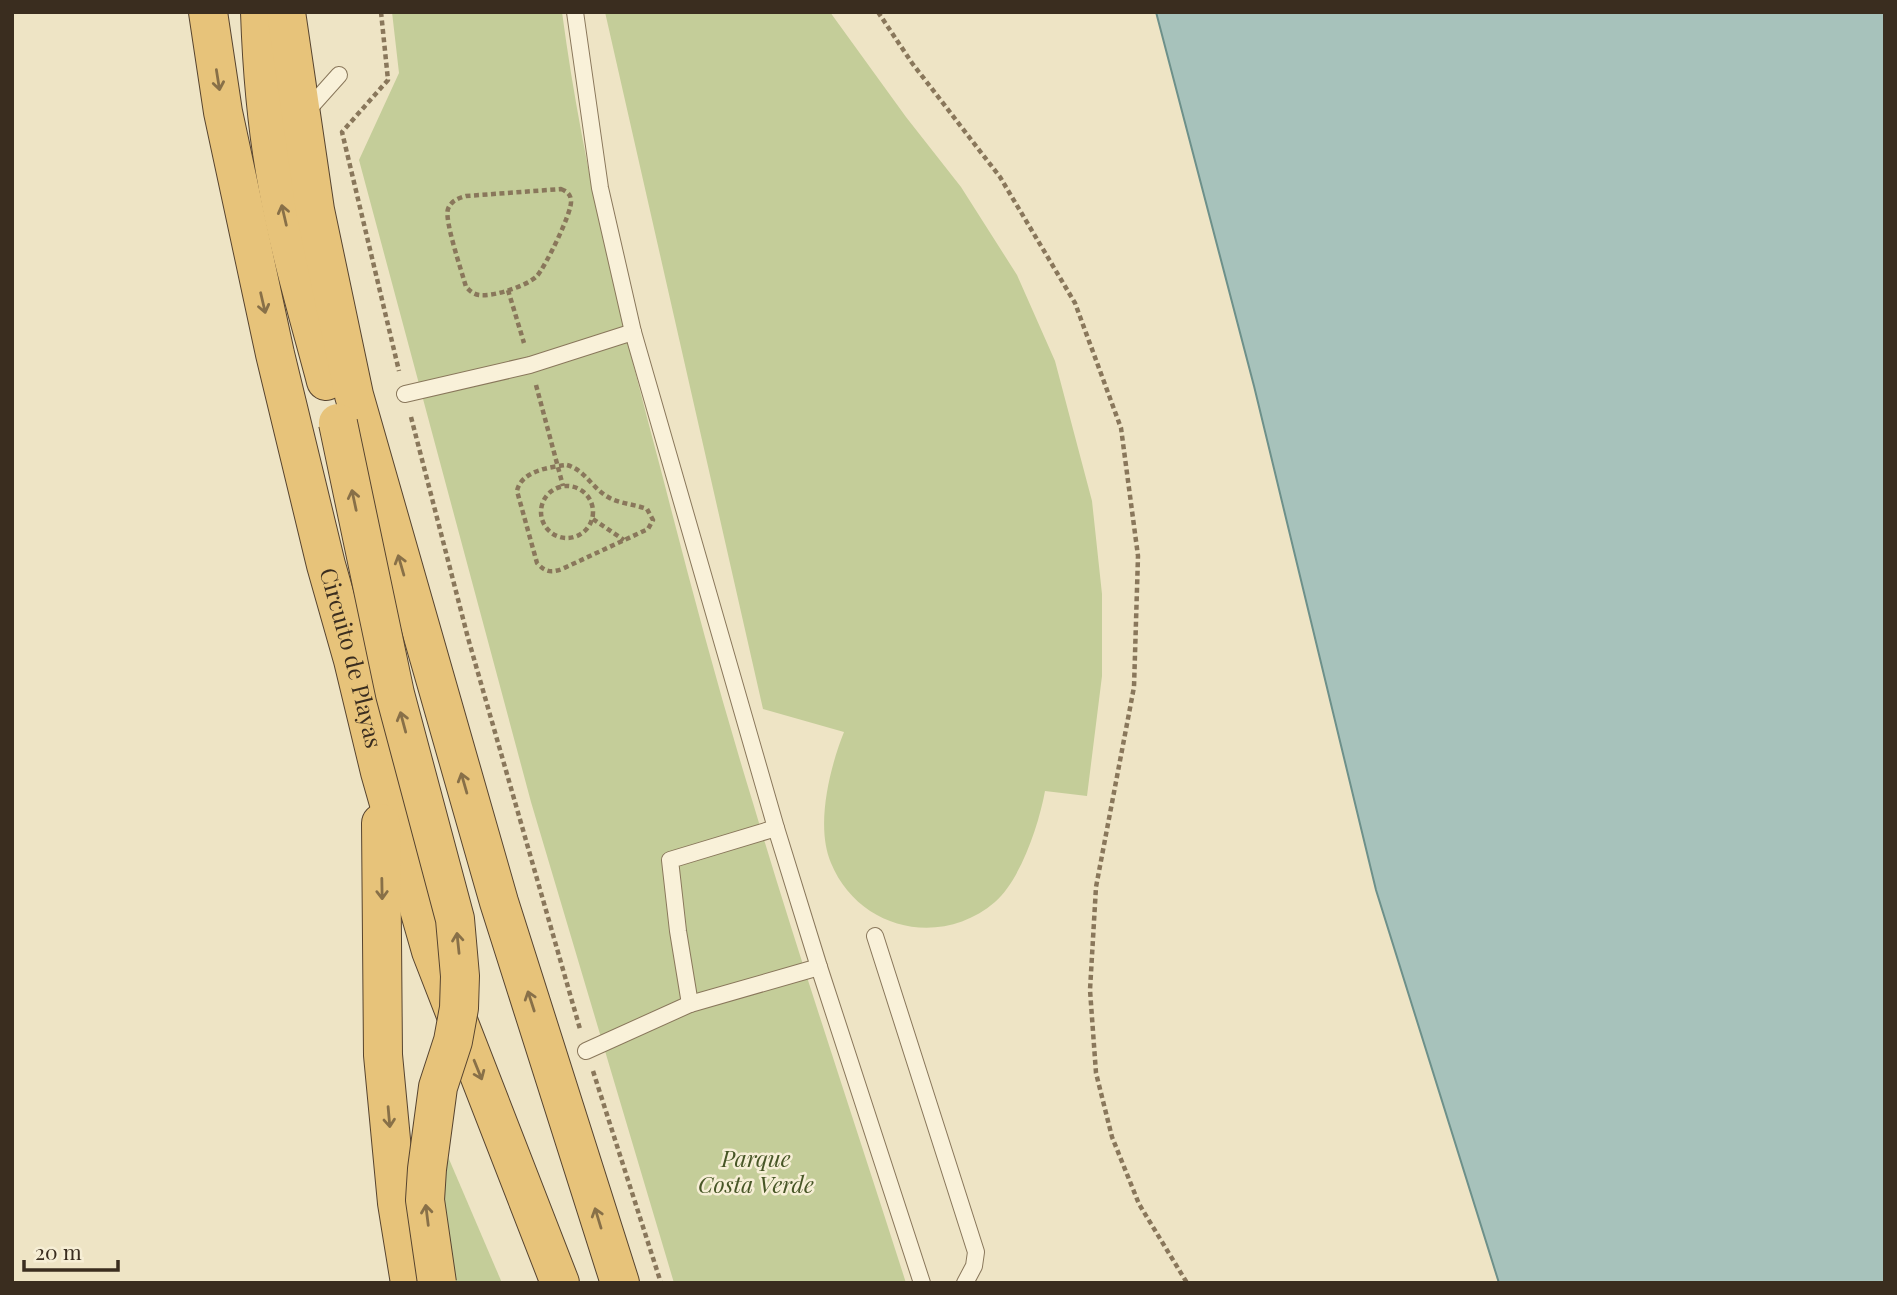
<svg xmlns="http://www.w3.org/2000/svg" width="1897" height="1295" viewBox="0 0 1897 1295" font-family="'Playfair Display',serif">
	<rect width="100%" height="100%" fill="#eee4c5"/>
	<g fill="#c4cd99">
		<path d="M392,12H562C583,170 622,324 663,478C691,587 720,696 753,803C801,964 855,1123 906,1283H674L531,802L359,160L399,73Z"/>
		<path d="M605,12H830L906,117L961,187L1017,275L1055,361L1092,501L1102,594V676L1087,796L1045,791C1039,824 1021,879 995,902C940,949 858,929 831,863C815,826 830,767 844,732L763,709Z"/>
		<path d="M437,1131L502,1283H420Z"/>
	</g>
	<path fill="#a7c2bb" stroke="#6d908a" stroke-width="2" d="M1156,12H1885V1283H1499L1376,890L1254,386Z"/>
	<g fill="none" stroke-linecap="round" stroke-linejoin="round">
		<defs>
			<g id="service">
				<path d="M575,12L600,188L633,332L776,828L819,967L922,1283"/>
				<path d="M305,113L339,75"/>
				<path d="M405,394L530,365L633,332"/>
				<path d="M875,936L976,1252L974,1266L965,1283"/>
				<path d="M690,1004L678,931L670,860L776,828"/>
				<path d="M586,1051L690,1004L819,967"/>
			</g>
			<g id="trunk">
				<path id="s1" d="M208,12L223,112L275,354L326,565L353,660L380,772L431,951L560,1283"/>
				<path d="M260,12C262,71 267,130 278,188C290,253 309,317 326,381"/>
				<path d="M286,12L315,210L354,395L499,902L620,1283"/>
				<path d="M381,823L383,1055L397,1203L410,1283"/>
			</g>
		</defs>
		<use href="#service" stroke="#89775b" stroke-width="18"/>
		<use href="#trunk" stroke="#57442f" stroke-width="40"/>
		<g stroke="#89775b" stroke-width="4.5" stroke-dasharray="5 3.5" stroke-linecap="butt">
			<path d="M381,12L388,80L342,132L399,371"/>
			<path d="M878,12L912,63L1000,177L1075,303L1121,428L1138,556L1134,687L1096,887L1090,990L1096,1073L1112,1137L1139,1204L1187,1283"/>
			<path d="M561,189C566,191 571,194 571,201C572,213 545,267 537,276C527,286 493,297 479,295C473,294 470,291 466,287C462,272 444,220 448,209C451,201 458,198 466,196Z"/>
			<path d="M508,290L524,343"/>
			<path d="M536,385L563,486"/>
			<path d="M411,417L468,638L580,1029"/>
			<path d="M567,465C585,470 592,488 608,497C620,504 634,504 647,509L653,520L648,529L562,569C551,573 545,572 537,563L517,491C521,471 549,467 567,465Z"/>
			<circle cx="567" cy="512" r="26"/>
			<path d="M593,519L624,540"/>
			<path d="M593,1071L661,1283"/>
		</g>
		<use href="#service" stroke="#f9f1d9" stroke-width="16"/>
		<use href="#trunk" stroke="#e7c37a" stroke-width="38"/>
		<defs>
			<path id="trunk-bridge" d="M338,423L395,694L455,919L460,976L459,1008L453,1041L438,1087L427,1169L425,1200L437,1283"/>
		</defs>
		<use href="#trunk-bridge" stroke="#57442f" stroke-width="40" stroke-linecap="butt"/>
		<use href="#trunk-bridge" stroke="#e7c37a" stroke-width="38"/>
	</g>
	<defs><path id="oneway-shaft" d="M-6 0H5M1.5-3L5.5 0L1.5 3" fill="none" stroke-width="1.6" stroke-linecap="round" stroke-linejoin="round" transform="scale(1.75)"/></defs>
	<g stroke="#887048">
		<use href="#oneway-shaft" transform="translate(218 80) rotate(81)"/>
		<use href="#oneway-shaft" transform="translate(284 215) rotate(-103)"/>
		<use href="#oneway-shaft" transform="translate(263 303) rotate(77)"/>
		<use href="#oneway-shaft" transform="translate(354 500) rotate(-102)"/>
		<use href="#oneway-shaft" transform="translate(401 565) rotate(-106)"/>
		<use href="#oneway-shaft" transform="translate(403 722) rotate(-105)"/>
		<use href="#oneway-shaft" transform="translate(464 783) rotate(-106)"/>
		<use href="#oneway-shaft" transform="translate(382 889) rotate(89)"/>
		<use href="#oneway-shaft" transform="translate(458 943) rotate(-96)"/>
		<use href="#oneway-shaft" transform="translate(531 1001) rotate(-108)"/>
		<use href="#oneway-shaft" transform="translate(478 1070) rotate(68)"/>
		<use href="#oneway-shaft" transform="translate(389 1117) rotate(85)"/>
		<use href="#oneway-shaft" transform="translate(427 1215) rotate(-97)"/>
		<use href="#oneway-shaft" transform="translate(598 1218) rotate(-107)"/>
	</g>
	<g text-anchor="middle" stroke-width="5" stroke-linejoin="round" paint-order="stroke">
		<g font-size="23" fill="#3a2d1f" stroke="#f6eed5">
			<text dy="8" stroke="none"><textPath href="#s1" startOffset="662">Circuito de Playas</textPath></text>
		</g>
		<g font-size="23" font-style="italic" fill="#475626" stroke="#f6eed5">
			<text x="756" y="1167">Parque<tspan x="756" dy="26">Costa Verde</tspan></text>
		</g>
	</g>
	<rect width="1897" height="1295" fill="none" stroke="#3a2d1f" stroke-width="28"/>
	<path d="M24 1260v10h94v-10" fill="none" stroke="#3a2d1f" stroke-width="3.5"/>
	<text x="35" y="1260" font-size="21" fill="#3a2d1f" stroke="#f6eed5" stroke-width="5" paint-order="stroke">20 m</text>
</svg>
